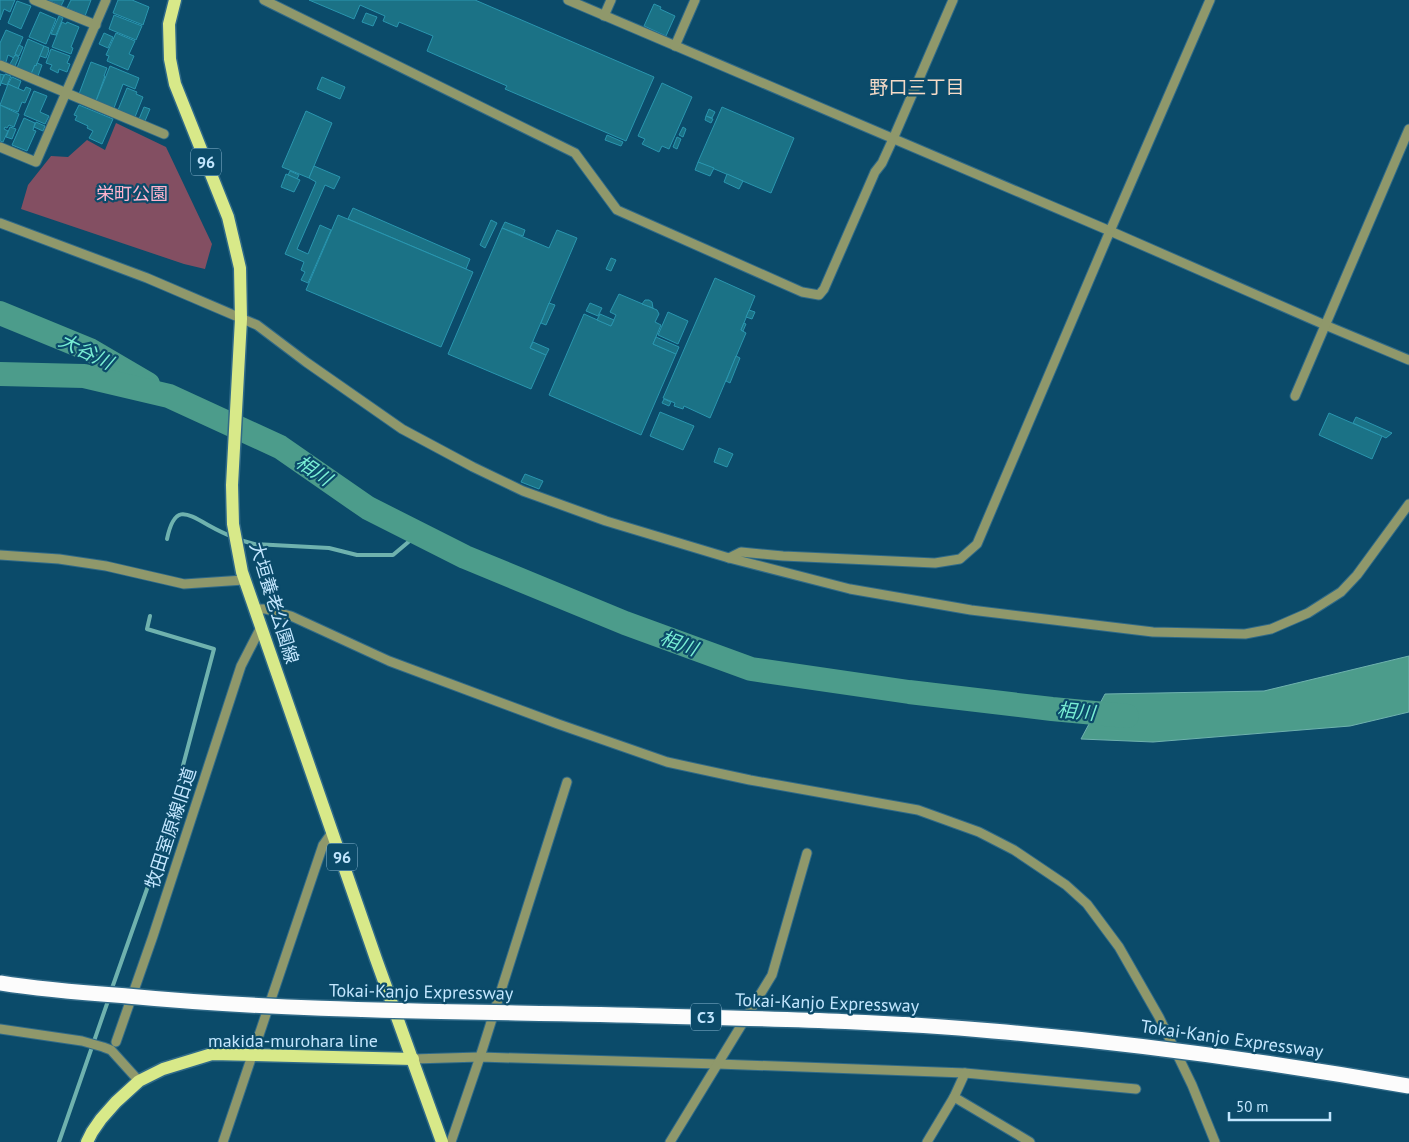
<svg xmlns="http://www.w3.org/2000/svg" width="1409" height="1142" viewBox="0 0 1409 1142" font-family="'PT Sans','Noto Sans JP',sans-serif">
	<rect width="100%" height="100%" fill="#0b4b6a"/>
	<path fill="#834f62" d="M116,123L166,147L212,244L205,269L184,264L21,209L28,185L51,156L68,157L87,140L105,150Z"/>
	<path fill="#4c9c8b" stroke="#6fb2ae" d="M1409,656V712L1350,726L1153,742L1081,739L1105,694L1264,691Z"/>
	<g fill="none" stroke-linecap="round" stroke-linejoin="round">
		<g stroke="#6fb2ae" stroke-width="4">
			<path d="M167,539C174,506 184,511 208,525C217,530 225,534 233,537"/>
			<path d="M240,540L254,544L329,548L357,555H393L419,533"/>
			<path d="M111,991L160,852L214,649L147,629L150,616"/>
			<path d="M59,1142L109,998"/>
		</g>
		<g stroke="#4c9c8b" stroke-width="24">
			<path d="M0,313L90,350L148,384"/>
			<path d="M0,374L84,376L169,396L280,447L368,508L465,557L625,623L751,669L909,692L1052,709L1127,716"/>
		</g>
	</g>
	<g fill="#1b7286" stroke="#2a96af">
		<path d="M0,0H15L10,12L4,9L0,20Z"/>
		<path d="M48,0H64L61,6Z"/>
		<path d="M71,0H91L85,16L67,8Z"/>
		<path d="M118,0H132L149,7L143,25L113,13Z"/>
		<path d="M309,0H475L654,77L626,141L505,89L507,86L427,51L433,36L399,22L397,27L383,21L385,16L360,5L354,19Z"/>
		<path d="M17,1L31,6L21,29L8,23Z"/>
		<path d="M654,4L661,7L660,9L675,16L666,36L644,26Z"/>
		<path d="M40,12L56,19L46,44L29,37Z"/>
		<path d="M366,13L377,17L373,26L362,22Z"/>
		<path d="M114,15L142,26L136,40L109,29Z"/>
		<path d="M59,16L63,18L56,35L51,34Z"/>
		<path d="M62,22L66,24L67,22L79,27L71,47L73,48L71,54L52,47Z"/>
		<path d="M6,30L23,37L14,58L8,55L6,62L0,60V43Z"/>
		<path d="M104,33L113,37L108,48L99,44Z"/>
		<path d="M116,33L135,41L129,54L134,56L128,70L107,61L109,56L106,55Z"/>
		<path d="M28,39L44,46L36,66L35,65L31,74L17,68Z"/>
		<path d="M19,45L23,47L19,56L15,54Z"/>
		<path d="M44,46L49,48L48,50H49L46,58L40,56Z"/>
		<path d="M51,49L70,56L67,63L70,64L67,72L59,69L58,73L50,69L52,65L46,63Z"/>
		<path d="M15,55L19,57L15,66L10,64Z"/>
		<path d="M91,62L107,68L104,76H105L96,101L79,94Z"/>
		<path d="M37,63L42,65L38,76L31,74L35,65L36,66Z"/>
		<path d="M110,66L139,78L135,89L123,84L114,108L96,101Z"/>
		<path d="M0,74L4,75L0,86Z"/>
		<path d="M5,74L11,76L7,85L1,83Z"/>
		<path d="M12,77L21,81L18,89L8,84Z"/>
		<path d="M322,77L345,87L340,99L317,89Z"/>
		<path d="M662,83L692,97L669,149L662,146L659,152L642,144L645,139L638,136Z"/>
		<path d="M8,84L24,91L26,87L31,89L25,103L22,102L18,112L0,105Z"/>
		<path d="M127,88L137,92L136,94L143,97L135,117L118,110Z"/>
		<path d="M34,91L47,96L40,112L49,116L45,124L24,115Z"/>
		<path d="M0,105L19,114L14,127L9,125L7,128L5,127L4,129L8,131L3,142L0,141Z"/>
		<path d="M79,105L113,119L102,144L89,138L93,131L87,128L88,126L75,120L77,116L74,115Z"/>
		<path d="M144,107L150,109L145,121L139,119Z"/>
		<path d="M722,107L794,138L771,193L698,162Z"/>
		<path d="M709,109L715,112L712,118L706,116Z"/>
		<path d="M306,111L332,123L309,178L282,167Z"/>
		<path d="M706,116L713,119L711,123L705,120Z"/>
		<path d="M24,118L35,123L33,130L36,131L27,151L12,145Z"/>
		<path d="M36,122L45,126L43,131L34,127Z"/>
		<path d="M10,127L16,129L12,139L6,137Z"/>
		<path d="M683,127L686,129L683,137L679,135Z"/>
		<path d="M607,135L623,142L621,146L605,140Z"/>
		<path d="M677,137L681,139L677,149L673,147Z"/>
		<path d="M698,162L714,168L710,176L695,170Z"/>
		<path d="M314,166L340,177L334,189L325,185L297,249L308,254L320,225L331,230L308,283L301,280L305,272L301,270L304,262L285,254L316,182L309,178Z"/>
		<path d="M290,171L299,175L297,179L288,175Z"/>
		<path d="M286,174L300,180L294,192L281,187Z"/>
		<path d="M727,174L743,181L739,189L724,182Z"/>
		<path d="M353,208L470,259L466,269L348,219Z"/>
		<path d="M338,215L473,272L441,347L306,290Z"/>
		<path d="M491,220L497,223L485,248L480,245Z"/>
		<path d="M505,222L525,230L523,236L502,228Z"/>
		<path d="M502,228L549,248L557,230L577,238L530,348L546,355L531,389L448,354Z"/>
		<path d="M611,258L616,260L611,271L606,269Z"/>
		<path d="M715,278L755,296L741,330L746,333L710,418L684,406L683,409L674,406L675,403L663,398Z"/>
		<path d="M619,294L657,310L659,314L655,322L661,325L653,344L676,354L641,435L549,395L584,314L611,326L616,315L610,312Z"/>
		<path d="M645,300H649L652,302L653,308L642,304Z"/>
		<path d="M549,303L555,305L546,325L541,323Z"/>
		<path d="M590,303L602,308L598,316L586,311Z"/>
		<path d="M749,310L755,312L752,319L746,317Z"/>
		<path d="M668,312L688,321L678,344L658,335Z"/>
		<path d="M600,314L614,320L611,326L597,320Z"/>
		<path d="M744,323L746,324L743,331L741,330Z"/>
		<path d="M656,337L679,347L676,354L653,344Z"/>
		<path d="M533,342L549,349L546,355L530,348Z"/>
		<path d="M736,356L740,358L730,383L726,381Z"/>
		<path d="M664,399L671,402L669,406L662,403Z"/>
		<path d="M660,412L694,426L683,450L650,436Z"/>
		<path d="M1329,413L1382,436L1372,459L1319,435Z"/>
		<path d="M1356,417L1392,433L1386,438L1382,436L1353,423Z"/>
		<path d="M719,448L733,454L727,467L714,462Z"/>
		<path d="M525,474L543,481L539,489L521,482Z"/>
	</g>
	<g fill="none" stroke-linecap="round" stroke-linejoin="round">
		<defs>
			<g id="minor">
				<path d="M34,0L96,25"/>
				<path d="M264,0L575,153L617,210L802,292L819,295L824,289L875,172L882,163L893,139L953,0"/>
				<path d="M568,0L1110,231L1325,325L1409,360"/>
				<path d="M604,16L611,0"/>
				<path d="M675,46L695,0"/>
				<path d="M0,65L164,134"/>
				<path d="M0,147L36,162L106,0"/>
				<path d="M0,223L147,278L257,325L306,362L402,429L473,467L523,491L606,521L729,558L850,589L971,610L1153,632L1245,634L1271,629L1308,613L1341,592L1357,575L1409,504"/>
				<path d="M1295,396L1409,129"/>
				<path d="M0,555L59,559L106,566L184,584L244,580"/>
				<path d="M729,558L741,552L783,556L935,563L960,559L977,544L1110,231L1210,0"/>
				<path d="M254,609H265L291,616L389,661L558,724L667,762L750,780L918,810L979,832L1014,850L1066,885L1087,904L1119,947L1159,1017L1192,1085L1215,1142"/>
				<path d="M0,1029L82,1041L103,1047L111,1050L139,1081"/>
				<path d="M116,1042L153,936L241,666L261,627"/>
				<path d="M413,1059L480,1057L718,1064L965,1073L1136,1089"/>
				<path d="M954,1097L1030,1142"/>
				<path d="M223,1142L323,845L333,831"/>
				<path d="M451,1142L480,1057L567,782"/>
				<path d="M670,1142L772,975L807,853"/>
				<path d="M927,1142L954,1097L965,1073"/>
			</g>
			<g id="major">
				<path d="M175,0L169,24L170,59L175,84L228,217L240,268L241,319L232,485L233,524L242,572L376,959L442,1142"/>
				<path d="M87,1142L92,1132L101,1119L116,1102L139,1081L163,1069L212,1054L413,1059"/>
			</g>
		</defs>
		<use href="#minor" stroke="#306a88" stroke-width="11"/>
		<use href="#major" stroke="#306a88" stroke-width="15"/>
		<use href="#minor" stroke="#8f986b" stroke-width="9"/>
		<use href="#major" stroke="#d8e989" stroke-width="12"/>
		<defs>
			<path id="highway-bridge" d="M0,983C42,990 85,993 127,996C304,1013 482,1011 660,1016C771,1019 883,1021 993,1031C1133,1043 1271,1062 1409,1086"/>
		</defs>
		<use href="#highway-bridge" stroke="#306a88" stroke-width="18" stroke-linecap="butt"/>
		<use href="#highway-bridge" stroke="#fcfcfc" stroke-width="15"/>
	</g>
	<g text-anchor="middle" stroke-width="4.5" stroke-linejoin="round" paint-order="stroke">
		<g fill="#0b4b6a" stroke="#8bb8d2" stroke-width="1">
			<rect x="191" y="148.5" width="30" height="27" rx="4"/>
			<rect x="327" y="843.5" width="30" height="27" rx="4"/>
			<rect x="691" y="1003.5" width="30" height="27" rx="4"/>
		</g>
		<g font-size="16" font-weight="bold" fill="#c2e6fe">
			<text x="206" y="168">96</text>
			<text x="342" y="863">96</text>
			<text x="706" y="1023">C3</text>
		</g>
		<g font-size="18" fill="#feb4cd" stroke="#0b4b6a">
			<text x="132" y="200">栄町公園</text>
		</g>
		<g font-size="18" fill="#c2e6fe" stroke="#0b4b6a">
			<text transform="translate(274 603) rotate(73)" y="6">大垣養老公園線</text>
			<text transform="translate(171 828) rotate(-72)" y="6">牧田室原線旧道</text>
			<text transform="translate(421 992) rotate(1)" y="6">Tokai-Kanjo Expressway</text>
			<text transform="translate(827 1003) rotate(2)" y="6">Tokai-Kanjo Expressway</text>
			<text transform="translate(1232 1039) rotate(8)" y="6">Tokai-Kanjo Expressway</text>
			<text x="293" y="1047">makida-murohara line</text>
		</g>
		<g font-size="19" fill="#f5dac7" stroke="#0b4b6a">
			<text x="917" y="94">野口三丁目</text>
		</g>
		<g font-size="19" font-style="italic" fill="#79eed4" stroke="#0b4b6a">
			<text transform="translate(86 351) rotate(26)" y="7">大谷川</text>
			<text transform="translate(314 470) rotate(34)" y="7">相川</text>
			<text transform="translate(679 643) rotate(20)" y="7">相川</text>
			<text transform="translate(1076 711) rotate(5)" y="7">相川</text>
		</g>
	</g>
	<path d="M1229 1112v8h101v-8" fill="none" stroke="#c2e6fe" stroke-width="2.5"/>
	<text x="1236" y="1112" font-size="15" fill="#c2e6fe" stroke="#0b4b6a" stroke-width="4" paint-order="stroke">50 m</text>
</svg>
